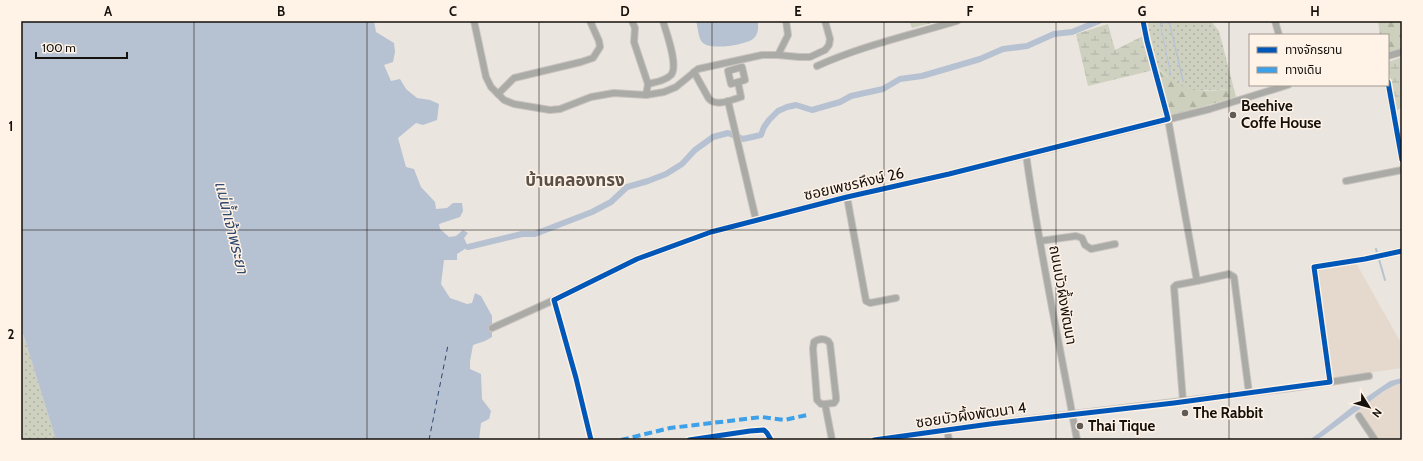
<svg xmlns="http://www.w3.org/2000/svg" width="1423" height="461" viewBox="0 0 1423 461" font-family="Cabin,'Noto Sans Thai',sans-serif">
	<defs>
		<pattern id="grass-dots" width="8" height="8" patternUnits="userSpaceOnUse"><rect width="8" height="8" fill="#ced1c0"/><path d="M2 2h.1M6 6h.1" fill="none" stroke="#b0b2a4" stroke-width="1.8" stroke-linecap="round"/></pattern>
		<pattern id="forest-firs" width="22" height="20" patternUnits="userSpaceOnUse"><rect width="22" height="20" fill="#ccd0bc"/><path d="M5 1l3.5 6h-7zM16 11l3.5 6h-7z" fill="#aeb2a0"/></pattern>
		<pattern id="wetland-marsh" width="20" height="14" patternUnits="userSpaceOnUse"><rect width="20" height="14" fill="#ced1c0"/><path d="M1 5h8M5 5V1M11 12h8M15 12V8" fill="none" stroke="#b0b2a4"/></pattern>
	</defs>
	<rect width="100%" height="100%" fill="#ebe5df"/>
	<g fill="#e4d9cc">
		<path d="M1356,263L1402,345V368L1334,378L1317,269Z"/>
		<path d="M1402,383V440H1377L1356,411L1385,391L1395,385Z"/>
	</g>
	<g fill="url(#grass-dots)">
		<path d="M1147,21H1159L1171,76V72L1161,25L1166,23H1169L1182,81H1183L1170,23L1169,21H1211L1219,31L1234,89L1193,91L1176,84L1169,78L1157,67Z"/>
		<path d="M21,327L56,440H21Z"/>
	</g>
	<g fill="url(#forest-firs)">
		<path d="M909,21H939L912,28Z"/>
		<path d="M1378,21H1402V50L1388,54V35H1380Z"/>
		<path d="M1157,68C1187,95 1197,92 1234,89L1236,97L1173,115H1170Z"/>
	</g>
	<g fill="url(#wetland-marsh)">
		<path d="M1108,24L1115,50L1149,33L1158,69L1088,86L1076,34Z"/>
		<path d="M1402,57V108L1396,110L1388,68V62Z"/>
	</g>
	<g fill="#b6c1d1">
		<path d="M21,21H374L376,32L394,43L395,52L393,62L384,65L391,81L400,79L406,89L417,98L430,100L439,104L437,120L423,125L416,123L398,138L406,167L414,169L421,187L435,202L436,209L447,208L453,203H462L463,211L460,217L439,224L440,229L449,237L456,236L463,230L468,233L464,238L468,247L457,254V260H444L441,284L450,298L467,304L472,303L475,293L481,296L492,316V337L485,341L473,345L470,361V369L481,374L482,399L491,411L489,419L481,423L479,440H56L21,327Z"/>
		<path d="M696,21H758C758,27 759,34 753,39C745,45 709,51 702,42C698,37 698,27 696,21Z"/>
		<path d="M1159,21H1161L1162,23L1167,21L1170,22L1184,82L1182,81L1169,24L1166,23L1161,25L1171,72V78Z"/>
		<path d="M1402,378V383L1395,385L1384,391L1323,436L1316,440H1309L1319,433L1352,407L1390,381Z"/>
	</g>
	<g fill="none" stroke-linecap="round" stroke-linejoin="round">
		<path stroke="#b6c1d1" stroke-width="2" d="M1376,249L1385,280"/>
		<path stroke="#b6c1d1" stroke-width="6" d="M468,247L522,234H535L592,212L611,202L627,187L648,181L666,174L682,164L695,150L713,137L728,133L743,139L761,135L764,127L769,120L778,111L787,107L796,105L812,110L840,102L851,96L883,89L900,79L922,76L980,59L1003,49L1027,46L1054,34L1072,32L1099,21"/>
		<path stroke="#2f496f" stroke-width="1" stroke-dasharray="5 4" stroke-linecap="butt" d="M429,440L448,345"/>
		<defs>
			<g id="minor">
				<path d="M474,21L486,77L491,87L504,100L514,104L550,110L560,109L591,97L614,93L646,95L664,92L676,87L698,69L762,55H778L799,57H810L825,50L829,45L830,39L825,21"/>
				<path d="M632,21L635,28L634,42L648,84L646,95"/>
				<path d="M1143,21L1147,41L1168,119L1197,281L1176,285L1174,287L1183,401"/>
				<path d="M1275,21L1279,35"/>
				<path d="M778,55L788,35L786,21"/>
				<path d="M1388,56L1402,52"/>
				<path d="M817,66C861,46 910,35 957,21"/>
				<path d="M694,72L709,99C717,107 731,100 741,97L738,82L731,84L728,71L742,67L745,80L738,82"/>
				<path d="M1388,82L1402,160"/>
				<path d="M648,84C656,82 665,81 671,75C679,66 666,32 663,21"/>
				<path d="M498,94L514,78L581,62L593,58L600,47L599,41L590,21"/>
				<path d="M728,101L756,220"/>
				<path d="M1026,154C1039,250 1060,345 1077,440"/>
				<path d="M1346,181L1402,170"/>
				<path d="M847,197L866,301L870,303L896,298"/>
				<path d="M1040,241L1076,236L1082,238L1085,245L1091,249L1115,244"/>
				<path d="M1197,281L1229,274L1234,277L1249,393"/>
				<path d="M492,328L554,300L637,259L711,232L847,197L949,174L1210,109L1288,85"/>
				<path d="M1330,382L1314,267L1365,259L1402,251"/>
				<path d="M825,404H821L817,400L813,349L814,342C818,339 823,338 828,341L830,344L836,397V400L834,403L825,404L832,440"/>
				<path d="M1359,416L1375,440"/>
				<path d="M947,430L949,440"/>
				<path d="M874,440L990,424L1291,388L1369,376"/>
			</g>
		</defs>
		<use href="#minor" stroke="#c8c3be" stroke-width="8"/>
		<use href="#minor" stroke="#aaaaa7" stroke-width="6"/>
		<path stroke="#3da1e9" stroke-width="4" stroke-dasharray="8 4" stroke-linecap="butt" d="M621,440L670,428L762,417L784,420L807,415"/>
		<defs>
			<g id="cycleway">
				<path d="M1388,82L1402,160"/>
				<path d="M591,440L576,378L554,300L637,259L711,232L847,197L949,174L1168,119L1147,41L1143,21"/>
				<path d="M689,440L750,431L764,430L767,433L771,440"/>
				<path d="M874,440L990,424L1174,403L1330,382L1314,267L1365,259L1402,251"/>
			</g>
		</defs>
		<use href="#cycleway" stroke="#fff2e6" stroke-width="8"/>
		<use href="#cycleway" stroke="#0057b8" stroke-width="5"/>
	</g>
	<path fill="none" stroke="#15110d" stroke-width="1" stroke-opacity="0.55" d="M194,21V440M367,21V440M539,21V440M712,21V440M884,21V440M1056,21V440M1229,21V440M21,230H1402"/>
	<g fill="#605b56" stroke="#fff2e6" stroke-width="1.5">
		<circle cx="1233" cy="115" r="4"/>
		<circle cx="1185" cy="413" r="4"/>
		<circle cx="1080" cy="426" r="4"/>
	</g>
	<g text-anchor="middle" stroke-width="3" stroke-linejoin="round" paint-order="stroke">
		<g font-size="15" font-weight="bold" fill="#15110d" stroke="#fff2e6" text-anchor="start">
			<text x="1241" y="111">Beehive<tspan x="1241" dy="17">Coffe House</tspan></text>
			<text x="1193" y="418">The Rabbit</text>
			<text x="1088" y="431">Thai Tique</text>
		</g>
		<g font-size="15" fill="#15110d" stroke="#fff2e6">
			<text transform="translate(854 184) rotate(-13)" y="5">ซอยเพชรหึงษ์ 26</text>
			<text transform="translate(1063 295) rotate(80)" y="5">ถนนบัวผึ้งพัฒนา</text>
			<text transform="translate(971 415) rotate(-8)" y="5">ซอยบัวผึ้งพัฒนา 4</text>
		</g>
		<g font-size="16" font-style="italic" fill="#2f496f" stroke="#fff2e6">
			<text transform="translate(232 227) rotate(76)" y="6">แม่น้ำเจ้าพระยา</text>
		</g>
		<g font-size="17" font-weight="bold" fill="#5a5046" stroke="#fff2e6">
			<text x="575" y="186">บ้านคลองทรง</text>
		</g>
	</g>
	<rect width="1423" height="461" fill="none" stroke="#fff2e6" stroke-width="44"/>
	<rect x="1249" y="34" width="140" height="52" fill="#fff2e6" stroke="#a1988f"/>
	<rect x="1257" y="47" width="20" height="6" fill="#0057b8" stroke="#a1988f"/>
	<text x="1285" y="54" font-size="12" fill="#15110d">ทางจักรยาน</text>
	<rect x="1257" y="67" width="20" height="6" fill="#3da1e9" stroke="#a1988f"/>
	<text x="1285" y="74" font-size="12" fill="#15110d">ทางเดิน</text>
	<g transform="translate(1369 407) rotate(127)" stroke="#fff2e6" stroke-width="3" paint-order="stroke">
	<path d="M0-3L7 15L0 10L-7 15Z" fill="#15110d"/>
	<text y="-6" font-size="11" font-weight="bold" text-anchor="middle" fill="#15110d">N</text>
	</g>
	<path d="M36 52v6h91v-6" fill="none" stroke="#15110d" stroke-width="2"/>
	<text x="42" y="52" font-size="12" fill="#15110d" stroke="#fff2e6" stroke-width="3" paint-order="stroke">100 m</text>
	<rect x="22" y="22" width="1379" height="417" fill="none" stroke="#15110d" stroke-width="1.5"/>
	<g font-size="13" text-anchor="middle" font-weight="bold" fill="#15110d">
		<text x="108" y="16">A</text>
		<text x="281" y="16">B</text>
		<text x="453" y="16">C</text>
		<text x="625" y="16">D</text>
		<text x="798" y="16">E</text>
		<text x="970" y="16">F</text>
		<text x="1142" y="16">G</text>
		<text x="1315" y="16">H</text>
		<text x="11" y="131">1</text>
		<text x="11" y="339">2</text>
	</g>
</svg>
